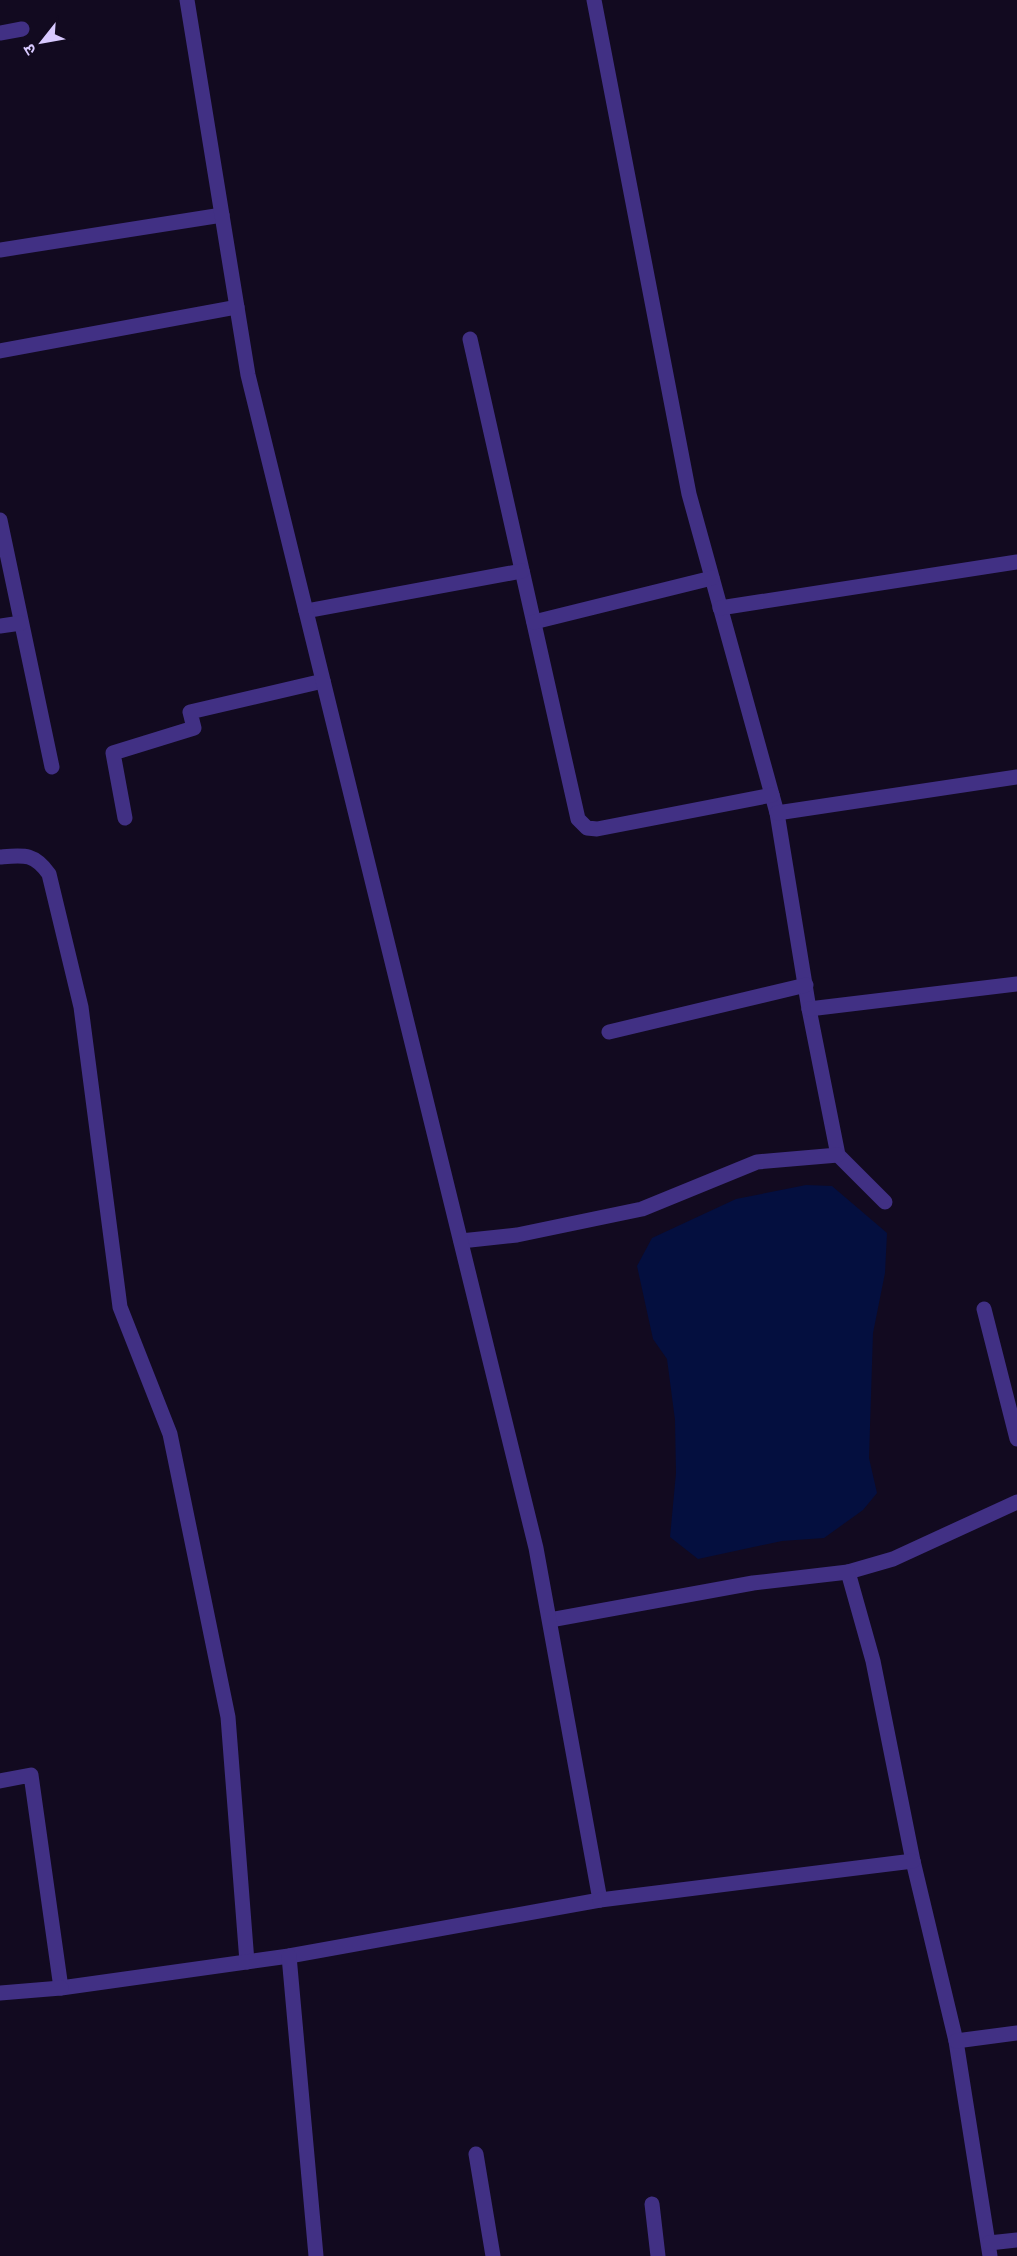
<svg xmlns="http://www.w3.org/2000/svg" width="1017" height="2256" viewBox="0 0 1017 2256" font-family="Ubuntu,'Noto Sans Devanagari',sans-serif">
	<rect width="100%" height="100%" fill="#120a20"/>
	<path fill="#040f3f" d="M806,1185L832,1186L887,1233L885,1273L873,1333L869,1458L877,1493L863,1510L824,1538L782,1541L698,1559L670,1537L676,1473L675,1420L667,1359L653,1339L637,1266L652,1238L736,1199Z"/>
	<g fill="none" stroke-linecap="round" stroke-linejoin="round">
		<g stroke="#413084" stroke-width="15">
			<path d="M594,0L689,494L777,813L809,1009L838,1155L885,1202"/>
			<path d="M0,33L22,29"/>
			<path d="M0,250L222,215"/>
			<path d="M470,339L578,819L587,828L597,829L772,795"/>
			<path d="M0,351L237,307"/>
			<path d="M0,520L52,767"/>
			<path d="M720,608L1017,562"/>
			<path d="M306,611L522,571"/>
			<path d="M534,622L712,578"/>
			<path d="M0,626L21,623"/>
			<path d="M777,813L1017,777"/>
			<path d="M125,818L113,753L194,728L190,712L323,681"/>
			<path d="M0,857C24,855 34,853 49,874L81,1007L120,1307L170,1434L228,1717L247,1962"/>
			<path d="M809,1009L1017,984"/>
			<path d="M609,1032L806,985"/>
			<path d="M461,1241L517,1235L642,1209L757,1162L838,1155"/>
			<path d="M984,1309L1017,1439"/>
			<path d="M848,1572L893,1559L1017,1502"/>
			<path d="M550,1620L753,1583L848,1572L873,1661L913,1861L956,2041L990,2256"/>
			<path d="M0,1781L31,1775L61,1988L289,1956L600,1900L536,1548L248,375L187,0"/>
			<path d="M600,1900L913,1861"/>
			<path d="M289,1956L316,2256"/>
			<path d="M0,1993L61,1988"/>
			<path d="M956,2041L1017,2033"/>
			<path d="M476,2154L493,2256"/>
			<path d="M652,2204L658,2256"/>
			<path d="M989,2243L1017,2240"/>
		</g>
	</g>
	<g transform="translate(42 42) rotate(239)" stroke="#120a20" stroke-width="4.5" paint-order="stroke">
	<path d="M0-4.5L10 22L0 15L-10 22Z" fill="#d8c9ff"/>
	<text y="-9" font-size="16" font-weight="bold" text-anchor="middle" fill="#d8c9ff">उ</text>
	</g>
</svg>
